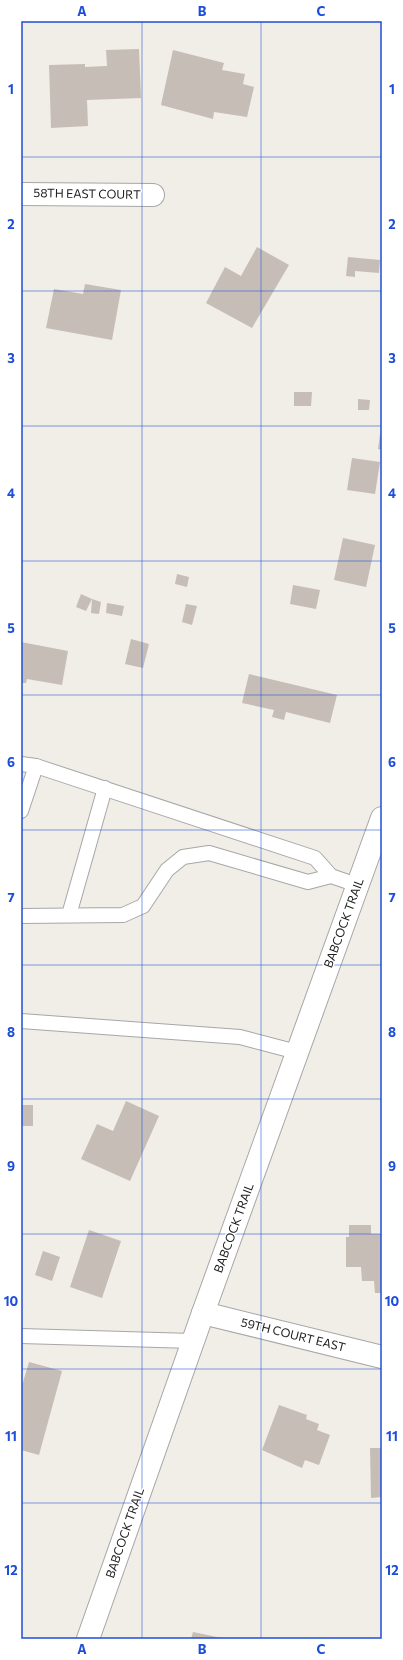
<svg xmlns="http://www.w3.org/2000/svg" width="403" height="1660" viewBox="0 0 403 1660" font-family="Commissioner,sans-serif">
	<rect width="100%" height="100%" fill="#f1ede7"/>
	<g fill="#c6bdb6">
		<path d="M139,49L141,98L87,100L88,126L51,128L49,65L85,64V67L107,66L106,50Z"/>
		<path d="M173,50L224,63L222,70L245,74L243,84L254,87L247,117L214,112L213,119L161,105Z"/>
		<path d="M257,247L289,265L252,328L206,303L225,267L241,276Z"/>
		<path d="M348,257L380,260L379,273L355,271V277L346,276Z"/>
		<path d="M85,284L121,290L112,340L46,328L54,289L83,294Z"/>
		<path d="M294,392H312L311,406H294Z"/>
		<path d="M358,399L370,400L369,410H358Z"/>
		<path d="M380,434H382V450L378,449Z"/>
		<path d="M352,458L380,462L375,494L347,490Z"/>
		<path d="M343,538L375,545L366,587L334,580Z"/>
		<path d="M177,574L189,577L187,587L175,584Z"/>
		<path d="M293,585L320,590L316,609L290,604Z"/>
		<path d="M81,594L92,599L86,611L76,607Z"/>
		<path d="M92,599L101,602L99,614L91,613Z"/>
		<path d="M107,603L124,606L122,616L106,613Z"/>
		<path d="M186,604L197,606L192,625L182,622Z"/>
		<path d="M131,639L149,644L143,668L125,664Z"/>
		<path d="M21,642L68,651L62,685L27,679L26,683H21Z"/>
		<path d="M249,674L337,695L330,723L286,712L284,720L272,717L274,710L242,703Z"/>
		<path d="M126,1101L159,1116L130,1181L81,1159L97,1124L113,1131Z"/>
		<rect x="21" y="1105" width="12" height="21"/>
		<path d="M349,1225H371V1234H382V1293H375L374,1281H362L361,1267H346V1237H349Z"/>
		<path d="M89,1230L121,1241L102,1298L70,1287Z"/>
		<path d="M43,1251L60,1257L52,1281L35,1275Z"/>
		<path d="M29,1362L62,1371L39,1455L21,1450V1389Z"/>
		<path d="M279,1405L307,1415L306,1419L319,1424L317,1430L330,1435L319,1465L305,1460L302,1468L262,1450Z"/>
		<path d="M370,1448H382V1497L371,1498Z"/>
		<path d="M193,1632L222,1638V1639H191Z"/>
	</g>
	<g fill="none" stroke-linecap="round" stroke-linejoin="round">
		<defs>
			<g id="service">
				<path d="M21,764L36,766L315,858L331,876L357,885"/>
				<path d="M21,811L36,766"/>
				<path d="M69,915L105,788"/>
				<path d="M21,916L123,915L143,906L167,870L183,857L209,853L308,882L331,876"/>
				<path d="M21,1021L240,1037L297,1052"/>
				<path d="M21,1336L193,1341"/>
			</g>
			<g id="minor">
				<path d="M21,194L153,195"/>
				<path d="M203,1313L382,1357"/>
			</g>
			<path id="tertiary" d="M88,1639L203,1313L382,818"/>
		</defs>
		<use href="#service" stroke="#a7a7a7" stroke-width="16"/>
		<use href="#minor" stroke="#a7a7a7" stroke-width="24"/>
		<use href="#tertiary" stroke="#a7a7a7" stroke-width="24"/>
		<use href="#service" stroke="#fff" stroke-width="14"/>
		<use href="#minor" stroke="#fff" stroke-width="22"/>
		<use href="#tertiary" stroke="#fff" stroke-width="22"/>
	</g>
	<path fill="none" stroke="#1d4ed8" stroke-width="1" stroke-opacity="0.55" d="M142,21V1639M261,21V1639M21,157H382M21,291H382M21,426H382M21,561H382M21,695H382M21,830H382M21,965H382M21,1099H382M21,1234H382M21,1369H382M21,1503H382"/>
	<g text-anchor="middle" stroke-width="3" stroke-linejoin="round" paint-order="stroke">
		<g font-size="12" fill="#202020" stroke="#fff">
			<text transform="translate(87 194) rotate(1)" y="4">58TH EAST COURT</text>
			<text transform="translate(344 923) rotate(-70)" y="4">BABCOCK TRAIL</text>
			<text transform="translate(234 1228) rotate(-70)" y="4">BABCOCK TRAIL</text>
			<text transform="translate(293 1335) rotate(14)" y="4">59TH COURT EAST</text>
			<text transform="translate(125 1533) rotate(-71)" y="4">BABCOCK TRAIL</text>
		</g>
	</g>
	<rect width="403" height="1660" fill="none" stroke="#ffffff" stroke-width="44"/>
	<rect x="22" y="22" width="359" height="1616" fill="none" stroke="#1d4ed8" stroke-width="1.5"/>
	<g font-size="13" text-anchor="middle" font-weight="bold" fill="#1d4ed8">
		<text x="82" y="16">A</text>
		<text x="202" y="16">B</text>
		<text x="321" y="16">C</text>
		<text x="11" y="94">1</text>
		<text x="392" y="94">1</text>
		<text x="11" y="229">2</text>
		<text x="392" y="229">2</text>
		<text x="11" y="363">3</text>
		<text x="392" y="363">3</text>
		<text x="11" y="498">4</text>
		<text x="392" y="498">4</text>
		<text x="11" y="633">5</text>
		<text x="392" y="633">5</text>
		<text x="11" y="767">6</text>
		<text x="392" y="767">6</text>
		<text x="11" y="902">7</text>
		<text x="392" y="902">7</text>
		<text x="11" y="1037">8</text>
		<text x="392" y="1037">8</text>
		<text x="11" y="1171">9</text>
		<text x="392" y="1171">9</text>
		<text x="11" y="1306">10</text>
		<text x="392" y="1306">10</text>
		<text x="11" y="1441">11</text>
		<text x="392" y="1441">11</text>
		<text x="11" y="1575">12</text>
		<text x="392" y="1575">12</text>
		<text x="82" y="1654">A</text>
		<text x="202" y="1654">B</text>
		<text x="321" y="1654">C</text>
	</g>
</svg>
